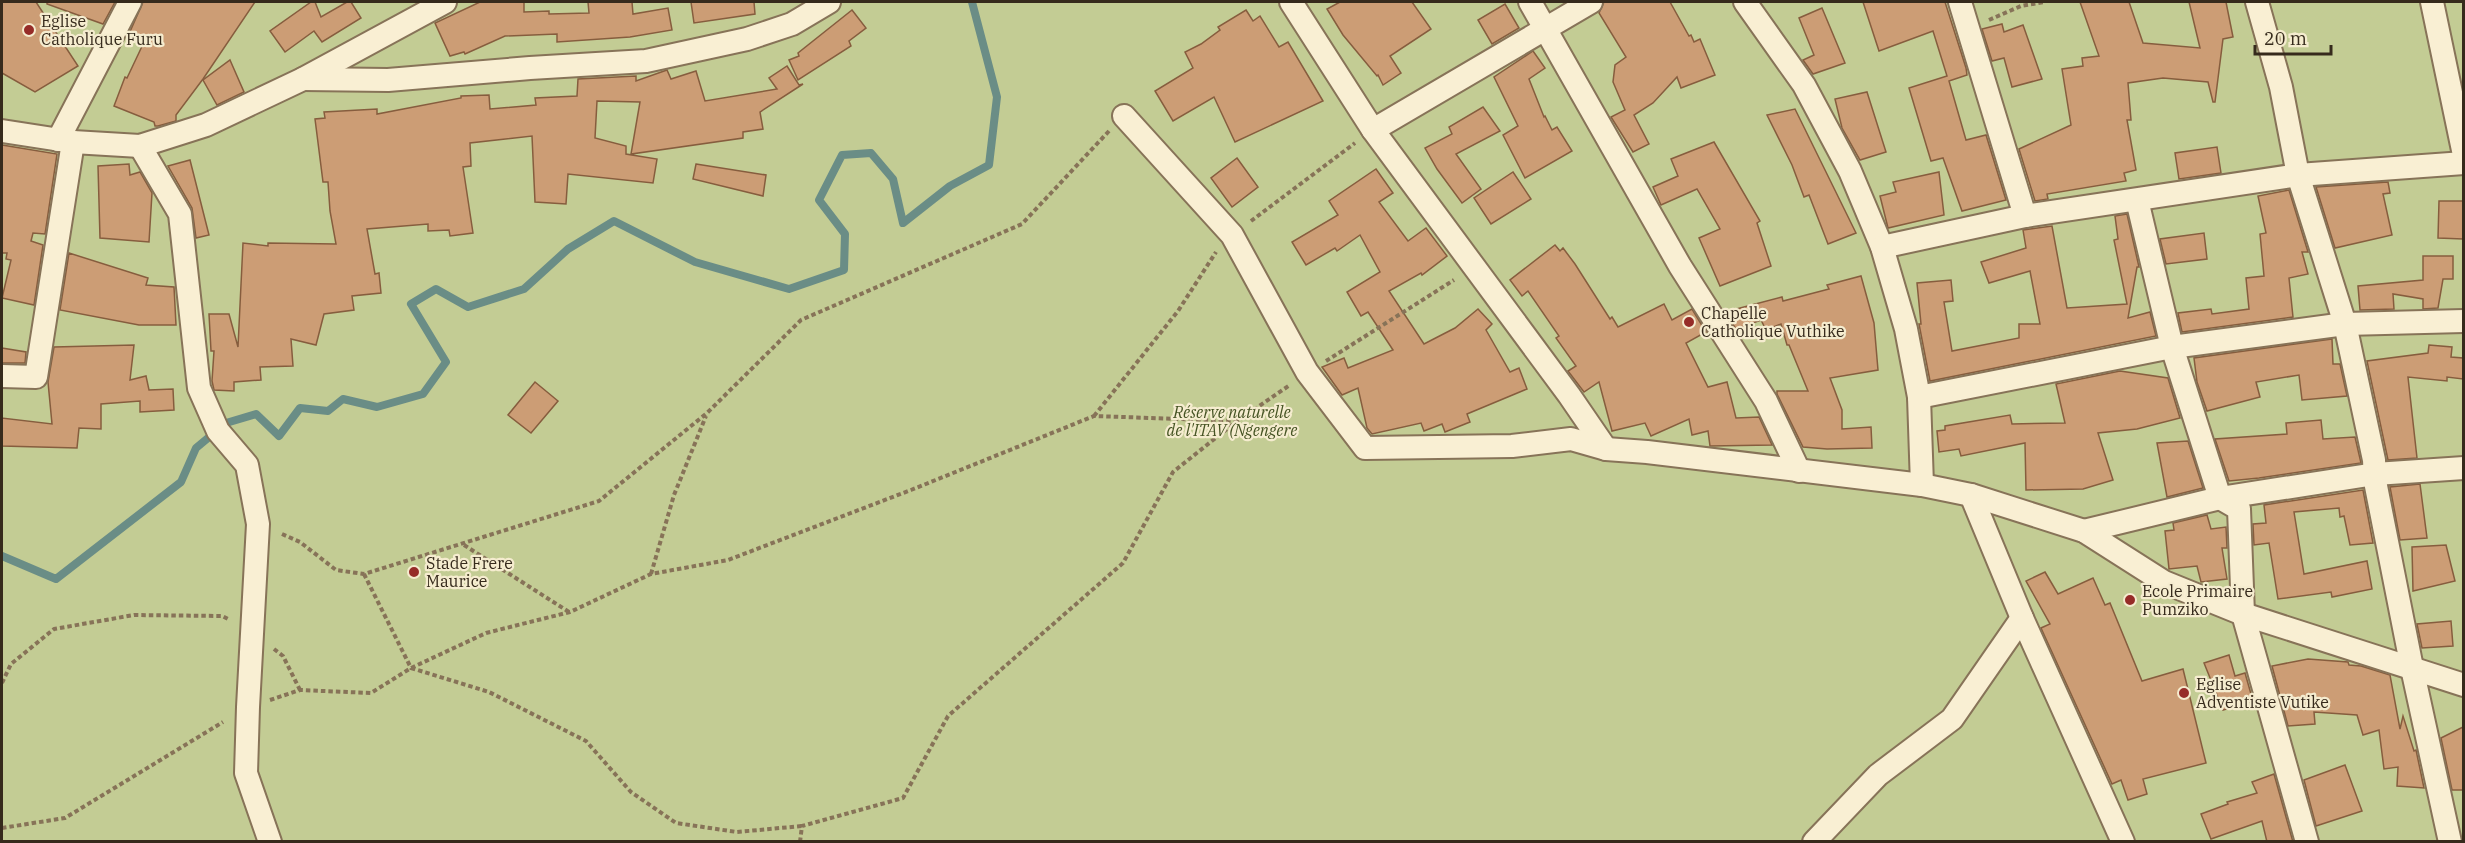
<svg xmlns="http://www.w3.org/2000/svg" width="2465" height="843" viewBox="0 0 2465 843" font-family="'IBM Plex Serif',serif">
	<rect width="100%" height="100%" fill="#eee2c0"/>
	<path fill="#c3cc94" d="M2,2H2463V841L2,842Z"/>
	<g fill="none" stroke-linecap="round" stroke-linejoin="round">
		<path stroke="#6a8d86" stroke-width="8" d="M2,556L56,579L181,482L196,448L226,423L256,414L279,436L300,408L328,411L343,399L377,407L423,394L446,362L411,304L436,289L468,307L524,289L568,249L614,221L695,262L789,289L844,270L845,234L819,200L842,155L871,153L893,179L903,223L950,186L989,165L997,97L972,2"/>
	</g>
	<g fill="#cc9d75" stroke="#865d3e" stroke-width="1.5">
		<path d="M2,2H36L78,66L35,92L2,73Z"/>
		<path d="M47,2H115L103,24L47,4Z"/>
		<path d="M143,2H255L203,79L176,115V121L158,126H155L154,122L114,106L125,77L127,78L145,40L129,34Z"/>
		<path d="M311,2H315L321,17L347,2H351L361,18L322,42L314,31L285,52L270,31Z"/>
		<path d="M480,2H524V12L549,11V14L589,13L588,2H632L633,14L668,8L672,30L630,37L557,42V34L505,36L465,54L464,52L450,56L435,23Z"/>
		<path d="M691,2H754L755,14L694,23Z"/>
		<path d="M1340,2H1412L1431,29L1390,56L1401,73L1383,85L1378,75L1377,76L1343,35L1327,9Z"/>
		<path d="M1604,2H1670L1689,36L1691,35L1694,42L1700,39L1715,75L1681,88L1677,77L1653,103L1634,115L1649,144L1633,152L1611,117L1625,110L1613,82L1615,65L1626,57L1599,13Z"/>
		<path d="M1863,2H1945L1966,68L1967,75L1949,81L1966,140L1986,135L2006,200L1962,211L1943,158L1931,161L1909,88L1947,76L1933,31L1879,51Z"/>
		<path d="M2080,2H2129L2143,43L2200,48L2189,2H2226L2233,37L2223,39L2215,102H2213L2208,82L2163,78L2128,83L2131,120H2127L2136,170L2124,173L2126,181L2047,194L2048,199L2035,201L2019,149L2071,125L2062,69L2083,66L2082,58L2099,56Z"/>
		<path d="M1505,4L1519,28L1492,44L1478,20Z"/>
		<path d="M1822,8L1845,63L1813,74L1803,60L1814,55L1799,18Z"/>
		<path d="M852,10L866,28L849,41L851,46L798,80L789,60L799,56L798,53Z"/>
		<path d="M1246,10L1253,21L1260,16L1279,47L1288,42L1323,101L1235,142L1214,97L1173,121L1155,91L1193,68L1185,52L1201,44L1220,30L1218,27Z"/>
		<path d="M2002,24L2004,32L2023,25L2042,79L2012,87L2004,58L1992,61L1982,29Z"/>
		<path d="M1533,51L1545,68L1529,79L1544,117L1545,116L1552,130L1557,127L1572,151L1525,178L1503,135L1518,126L1494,77Z"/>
		<path d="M230,60L244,92L217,105L203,80Z"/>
		<path d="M787,66L799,85L803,84L760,112L763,129L743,132V138L631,154L640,102L597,101L595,138L626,146V154L657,159L653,183L568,174L566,204L535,202L532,136L470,143L471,166L463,167L473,233L450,236L449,230L428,231V224L367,229L375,274L379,273L381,293L352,296L354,310L324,314L316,345L291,339L293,366L260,367L261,380L234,382V391L214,390L212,381L214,351H211L209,314H229L238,347L243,243L268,246V243L336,244L330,211L328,182H323L315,119L325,118L324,112L377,109V114L461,98V96L489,95L490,109L536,105L535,98L577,96L578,79L636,76V81L667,70L671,79L696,71L705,101L777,89L769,78Z"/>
		<path d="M1867,92L1886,152L1860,160L1842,128L1835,99Z"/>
		<path d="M1483,107L1500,131L1456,154L1481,189L1462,203L1437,169L1425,148L1452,134L1449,127Z"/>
		<path d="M1795,109L1856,233L1828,244L1809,195L1804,197L1792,165L1767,115Z"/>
		<path d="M1714,142L1760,221L1757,223L1771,266L1720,286L1699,238L1720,229L1697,189L1661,205L1653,187L1678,176L1671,159Z"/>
		<path d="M2,145L57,154L45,234L33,233L31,241L43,245L34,305L2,298L11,260L6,259L7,253H2Z"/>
		<path d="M2217,147L2221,173L2179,179L2175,153Z"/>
		<path d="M1237,158L1258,187L1232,207L1211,178Z"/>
		<path d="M190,160L209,235L196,238L192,208L168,166Z"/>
		<path d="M129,164L130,175L140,172L152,193L149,242L100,238L98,166Z"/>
		<path d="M696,164L766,175L763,196L693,179Z"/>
		<path d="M1376,169L1393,193L1379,202L1408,241L1426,228L1447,256L1422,275L1421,273L1389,291L1424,344L1455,328L1478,309L1492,324L1486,330L1510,372L1519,368L1527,389L1467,414L1470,422L1445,432L1442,424L1424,431L1421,423L1372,434L1367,428L1358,388L1342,395L1322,367L1344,358L1348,368L1393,350L1368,312L1361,316L1347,292L1380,272L1360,235L1337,251L1335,248L1306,265L1292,242L1338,215L1329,201Z"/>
		<path d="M1513,172L1531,199L1491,224L1474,198Z"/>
		<path d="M1939,172L1944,215L1888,228L1880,196L1896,192L1893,182Z"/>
		<path d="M2388,182L2390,193L2383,194L2392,235L2335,248L2316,187Z"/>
		<path d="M2289,190L2308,252H2302L2308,274L2289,278L2293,317L2182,332L2178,313L2211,309L2212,314L2249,309L2246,278L2264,276L2260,234L2266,233L2258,196Z"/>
		<path d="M2439,201H2463V239L2438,238Z"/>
		<path d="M2127,214L2139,267H2137L2128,318L2150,312L2156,336L1930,381L1919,324H1921L1917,283L1951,280L1953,301L1944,302L1952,351L2019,338V324H2040L2030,271L1989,283L1981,262L2026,248L2023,230L2052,226L2067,308L2127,304L2114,240L2118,239L2115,216Z"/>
		<path d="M2204,233L2207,259L2166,264L2160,239Z"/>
		<path d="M1555,245L1560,251L1563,248L1575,264L1610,319L1612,317L1618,327L1664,304L1672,320L1692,309L1706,332L1686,343L1708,387L1727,382L1736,418L1759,417L1772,445L1710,446L1708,431L1692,435L1689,419L1651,436L1645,423L1612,431L1599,382L1584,392L1568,371L1576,366L1556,338L1559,336L1528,291L1522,296L1510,280Z"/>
		<path d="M69,253L148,278L146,285L174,287L176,325H139L60,310Z"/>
		<path d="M2423,256H2453V279H2443L2438,308L2423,309V299L2393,294L2394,309L2360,310L2358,286L2423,280Z"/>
		<path d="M1861,276L1874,323L1878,370L1830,378L1842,410V429L1871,427L1872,448L1827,449L1803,447L1777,394V391H1808L1789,345H1787L1781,324L1766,330L1761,320L1736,329L1725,312L1782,297L1783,301L1829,289L1827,285Z"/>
		<path d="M2332,339L2333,364H2340L2347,396L2302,400L2299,375L2256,382L2260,397L2207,411L2197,382L2194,358Z"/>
		<path d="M134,345L130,380L146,376L149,390L173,389L174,410L140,412V401L101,404V429L79,428L77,448L2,446V418L52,424L48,382L54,347Z"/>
		<path d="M2429,345L2452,347L2451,357L2463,358V379L2447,377V381L2408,377L2417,458L2388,460L2367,361L2428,353Z"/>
		<path d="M2,348L26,352L25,363H2Z"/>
		<path d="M2120,371L2168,378L2180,418L2137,429L2098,433L2113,480L2083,489L2026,490L2025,443L1961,456L1959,449L1939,452L1937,431L1945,430V426L2010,415L2012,424L2065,423L2056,384Z"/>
		<path d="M535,382L558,401L531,433L508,415Z"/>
		<path d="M2321,420L2323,439L2355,437L2361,463L2259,478L2229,481L2215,439L2287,434L2286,423Z"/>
		<path d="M2188,441L2203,488L2167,497L2157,443Z"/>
		<path d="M2420,484L2427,538L2400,540L2390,487Z"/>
		<path d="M2363,490L2373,543L2350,545L2344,516L2340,517L2339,508L2294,512L2304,574L2367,561L2372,589L2332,597L2331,592L2278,599L2269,543L2254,545L2253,524L2266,523L2264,505Z"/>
		<path d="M2207,515L2211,529L2226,527L2227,548H2222L2227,579L2201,582L2197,566L2169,569L2165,531L2174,530L2173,523Z"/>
		<path d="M2446,545L2455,581L2413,591L2412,547Z"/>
		<path d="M2045,572L2058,594L2093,578L2105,605L2110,603L2142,681L2183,669L2206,763L2143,779L2147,794L2128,800L2121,780L2112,784L2041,628L2050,624L2026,581Z"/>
		<path d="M2451,621L2453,646L2422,648L2417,624Z"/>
		<path d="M2229,655L2235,676L2245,673L2253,701L2223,710L2204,663Z"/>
		<path d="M2308,659L2348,662L2349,665L2361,666L2390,675L2400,729L2403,716L2414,751L2416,750L2424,788L2397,786L2398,767L2384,769L2379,730L2363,735L2357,715L2314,712L2315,724L2288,726L2272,666Z"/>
		<path d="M2463,727V790H2452L2441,738Z"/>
		<path d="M2345,765L2362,811L2316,826L2304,780Z"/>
		<path d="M2274,774L2293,842H2267L2262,821L2211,839L2201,814L2228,804L2227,802L2257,793L2252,782Z"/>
	</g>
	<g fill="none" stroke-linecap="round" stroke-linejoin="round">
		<defs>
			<g id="minor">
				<path d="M1291,2L1373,130L1569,395L1606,449"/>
				<path d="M1530,2L1680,266L1766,401L1799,471"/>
				<path d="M1745,2L1804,85L1850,171L1882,247L1906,329L1919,397L1922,485"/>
				<path d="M1960,2L2025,216"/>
				<path d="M2257,2L2281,87L2298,175L2345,324L2374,460L2375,481L2412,668L2450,842"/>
				<path d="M2432,2L2464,155"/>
				<path d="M303,79L388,80L530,68L646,61L747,39L792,24L829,2"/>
				<path d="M1124,116L1232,235L1307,372L1365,448L1512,446L1571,439L1606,449L1647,452L1922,485L1971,495L2084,531L2164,582L2243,614L2464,685"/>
				<path d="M1373,130L1591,2"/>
				<path d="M2,131L73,142L140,146L206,125L303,79L445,2"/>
				<path d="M58,140L130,2"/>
				<path d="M140,146L180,214L199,388L218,431L247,465L258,524L248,707L246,773L270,842"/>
				<path d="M2137,200L2172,347L2220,498L2239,509L2243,614L2307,842"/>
				<path d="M1882,247L2025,216L2298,175L2464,163"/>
				<path d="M2,376L36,377L73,142"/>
				<path d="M1919,397L2172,347L2345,324L2464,321"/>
				<path d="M1971,495L2022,618L2123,842"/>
				<path d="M2084,531L2220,498L2375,474L2464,468"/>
				<path d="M1814,842L1878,775L1952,719L2022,618"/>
			</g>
		</defs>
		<use href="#minor" stroke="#877358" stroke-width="26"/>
		<g stroke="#877358" stroke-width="4" stroke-dasharray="4.5 3" stroke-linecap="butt">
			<path d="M1989,20L2021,6L2045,2"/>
			<path d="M1251,221L1355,143"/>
			<path d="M1326,361L1454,280"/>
			<path d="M1094,416L1178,311L1216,252"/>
			<path d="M282,534L300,542L336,570L364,574L599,501L707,413L801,320L1022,224L1109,131"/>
			<path d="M464,545L569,612"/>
			<path d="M364,574L411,668L489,692L586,741L631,792L676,823L737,832L802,826"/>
			<path d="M651,574L674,495L706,416"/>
			<path d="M274,649L283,656L300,690"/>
			<path d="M2,683L11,664L54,629L134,615L222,616L230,620"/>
			<path d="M270,700L300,690L371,693L411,668L486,633L570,612L651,574L728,560L911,490L1094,416L1237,421"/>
			<path d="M2,828L65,818L223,722"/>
			<path d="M800,842L802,826L903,798L948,716L1123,563L1173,472L1237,421L1290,385"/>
		</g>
		<use href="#minor" stroke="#f9efd3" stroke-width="22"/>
	</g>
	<g fill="#962c28" stroke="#f5eccf" stroke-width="2">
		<circle cx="29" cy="30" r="6"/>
		<circle cx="1689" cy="322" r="6"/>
		<circle cx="414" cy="572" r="6"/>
		<circle cx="2130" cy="600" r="6"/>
		<circle cx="2184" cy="693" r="6"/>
	</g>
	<g text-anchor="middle" stroke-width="4.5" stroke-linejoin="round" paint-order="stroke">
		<g font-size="16" fill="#362a1c" stroke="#f5eccf" text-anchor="start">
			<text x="41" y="27">Eglise<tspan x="41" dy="18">Catholique Furu</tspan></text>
			<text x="1701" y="319">Chapelle<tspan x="1701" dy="18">Catholique Vuthike</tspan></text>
			<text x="426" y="569">Stade Frere<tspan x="426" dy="18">Maurice</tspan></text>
			<text x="2142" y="597">Ecole Primaire<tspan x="2142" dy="18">Pumziko</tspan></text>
			<text x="2196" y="690">Eglise<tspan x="2196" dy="18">Adventiste Vutike</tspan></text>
		</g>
		<g font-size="16" font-style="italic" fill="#455323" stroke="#f5eccf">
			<text x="1232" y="418">Réserve naturelle<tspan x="1232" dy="18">de l'ITAV (Ngengere</tspan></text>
		</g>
	</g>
	<rect width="2465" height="843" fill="none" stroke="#362a1c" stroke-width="6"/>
	<path d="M2255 45v9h76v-9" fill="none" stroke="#362a1c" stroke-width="3"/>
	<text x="2264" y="45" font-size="18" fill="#362a1c" stroke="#f5eccf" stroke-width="4.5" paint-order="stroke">20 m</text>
</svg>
